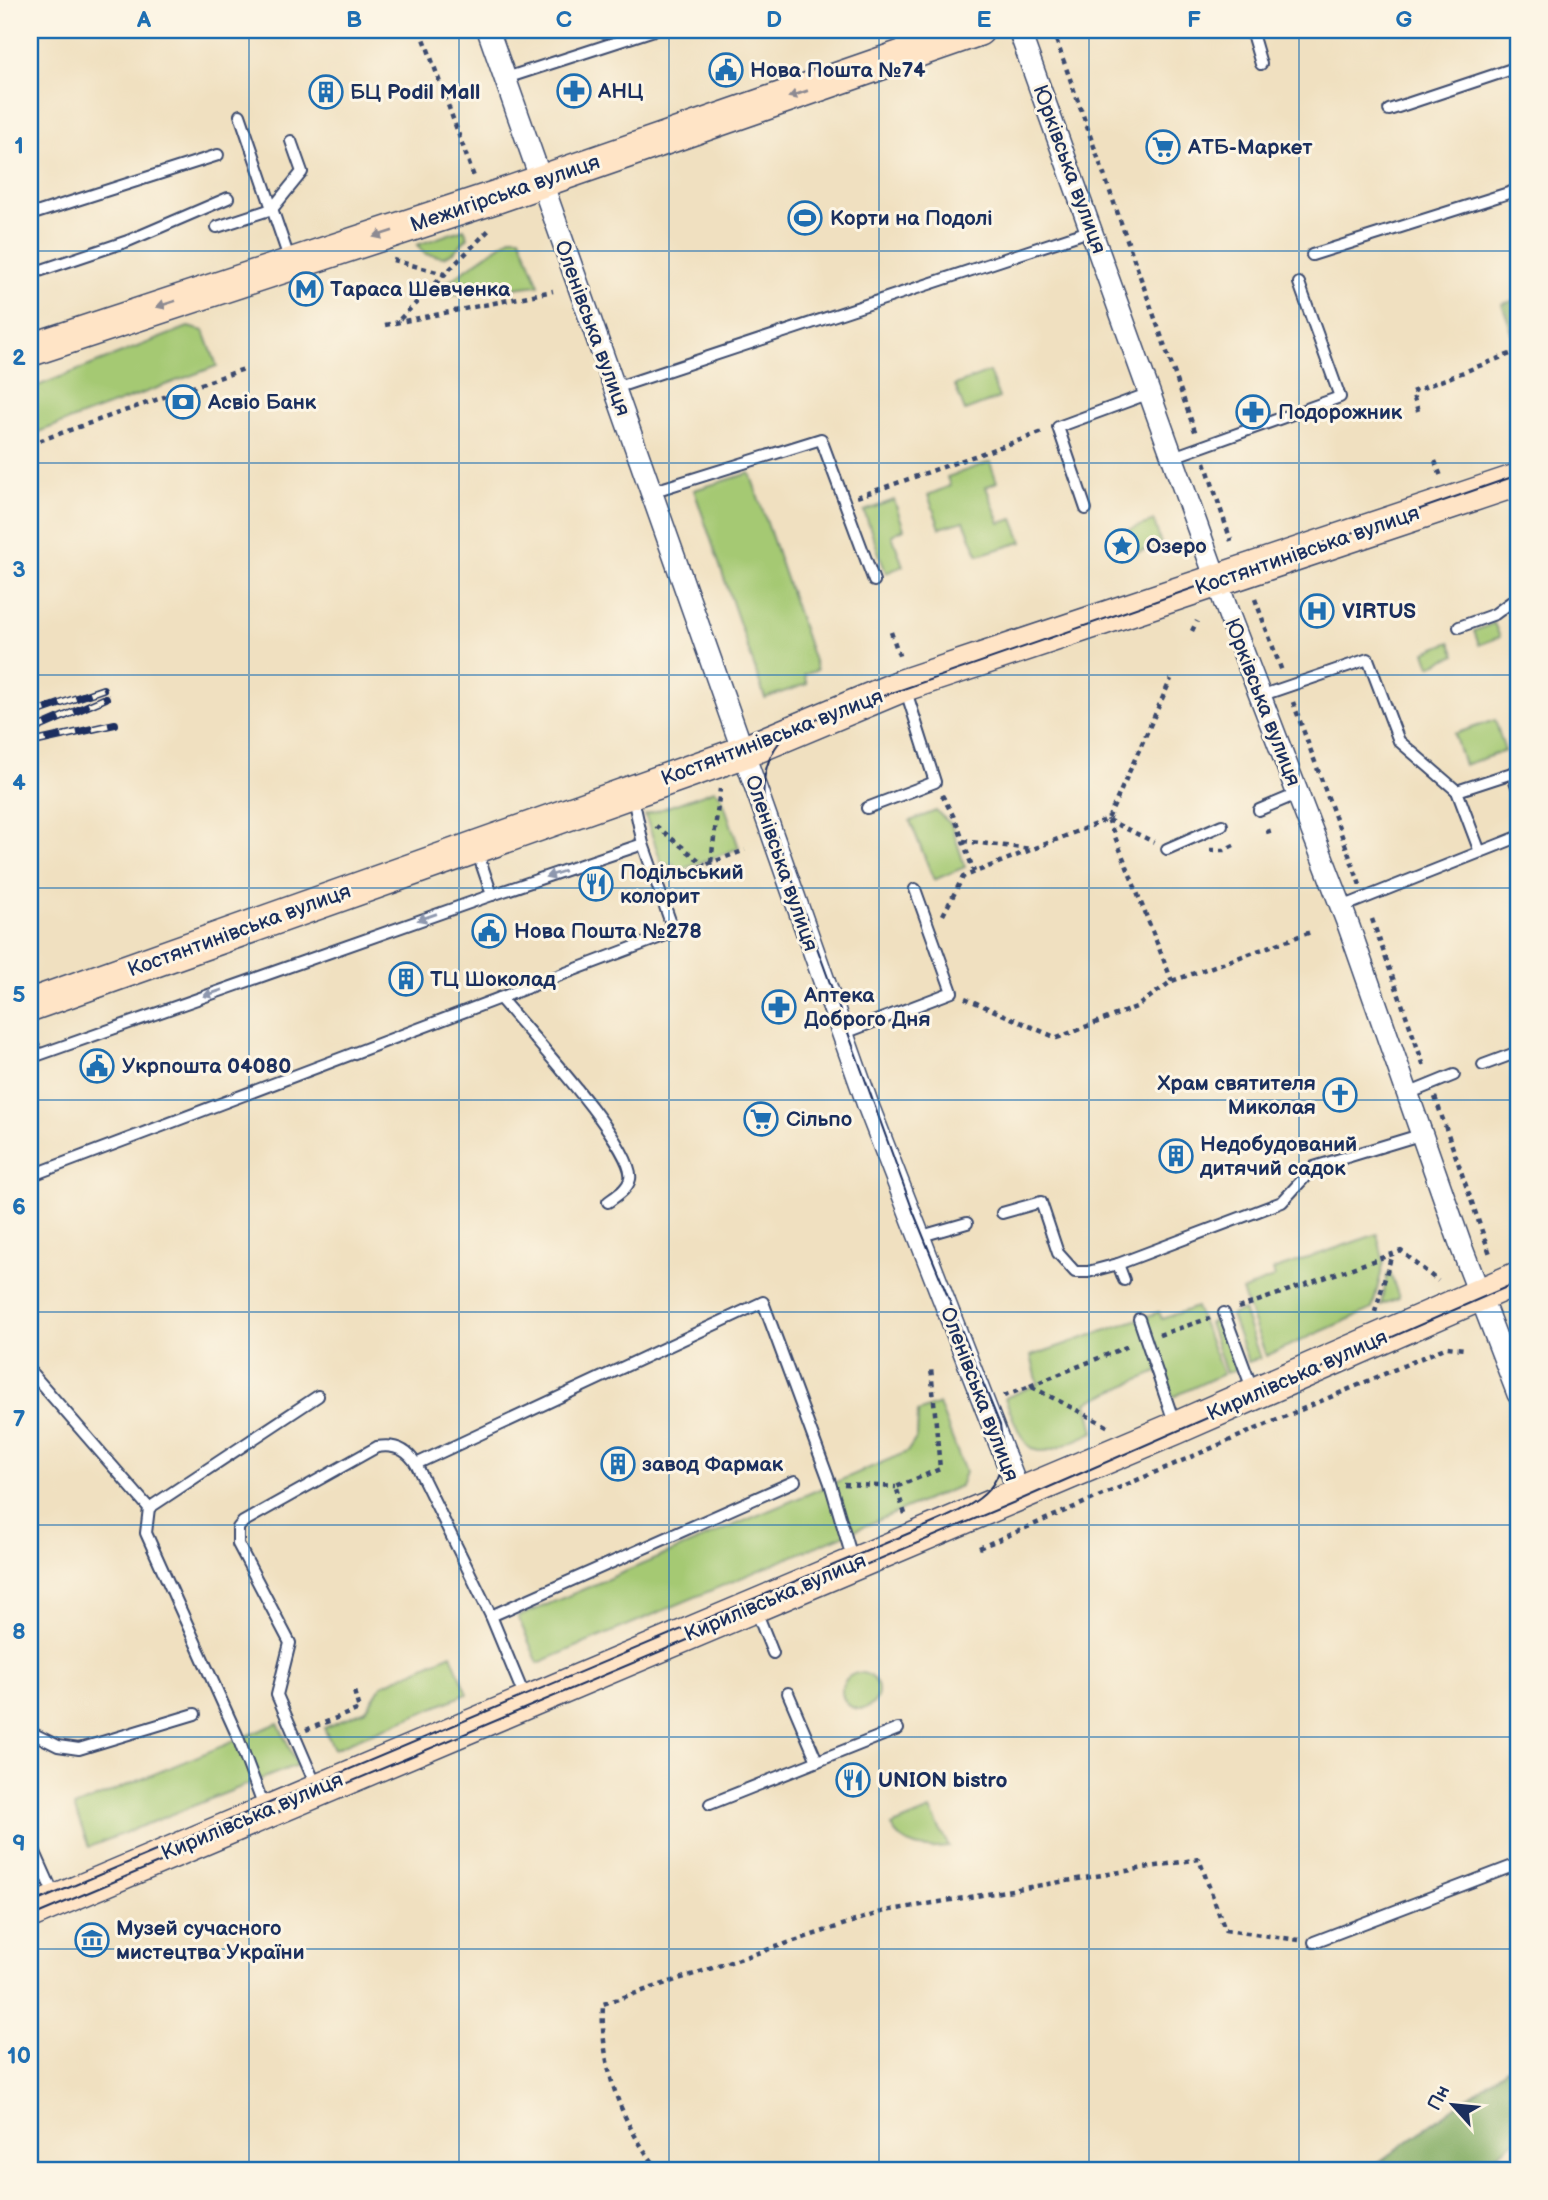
<svg xmlns="http://www.w3.org/2000/svg" width="1548" height="2200" viewBox="0 0 1548 2200" font-family="'Balsamiq Sans',sans-serif">
	<rect width="100%" height="100%" fill="#fcf5e5"/>
	<filter id="ink" filterUnits="userSpaceOnUse"><feTurbulence type="fractalNoise" baseFrequency=".0143" numOctaves="2"/><feDisplacementMap in="SourceGraphic" scale="14" xChannelSelector="R" yChannelSelector="G"/><feConvolveMatrix kernelMatrix="1 2 1 2 8 2 1 2 1" color-interpolation-filters="sRGB"/></filter>
	<filter id="wash" filterUnits="userSpaceOnUse"><feTurbulence type="fractalNoise" baseFrequency=".00686" numOctaves="4" result="noise"/><feDisplacementMap in="SourceGraphic" scale="28" xChannelSelector="R" yChannelSelector="G"/><feGaussianBlur stdDeviation="1.57" result="paint"/><feColorMatrix in="noise" values="0 0 0 0 0 0 0 0 0 0 0 0 0 0 0 0 0 1.4 0 .05"/><feComposite in="paint" operator="in"/></filter>
	<g filter="url(#wash)">
		<rect width="100%" height="100%" fill="#f0e0c0"/>
		<g fill="#a5c973" stroke="#607c68" stroke-width="2">
			<path d="M464,229L468,237L454,252L444,257L425,254L417,245Z"/>
			<path d="M512,237H520L539,285L438,297V289Z"/>
			<path d="M188,327L204,331L217,366L30,435V389Z"/>
			<path d="M989,372L999,398L965,411L955,385Z"/>
			<path d="M990,462L997,482L986,487L1000,523L1013,519L1022,542L978,555L964,521L940,528L928,495L950,486L947,477Z"/>
			<path d="M750,473L817,670L804,675L807,684L765,698L694,490Z"/>
			<path d="M894,500L904,529L892,535L903,566L886,573L864,511Z"/>
			<path d="M1154,521L1161,544L1124,557L1117,534Z"/>
			<path d="M1494,623L1500,637L1479,645L1474,631Z"/>
			<path d="M1450,642L1456,655L1430,666L1425,652Z"/>
			<path d="M1495,720L1505,751L1464,765L1454,734Z"/>
			<path d="M715,790L721,795L739,848L676,872L673,863L663,867L645,815Z"/>
			<path d="M936,811L951,824L965,867L934,880L910,821Z"/>
			<path d="M1377,1234L1384,1262L1372,1309L1266,1356L1242,1291L1275,1277L1273,1270Z"/>
			<path d="M1390,1272L1399,1298L1381,1305L1387,1276Z"/>
			<path d="M1196,1307L1223,1374L1173,1397L1162,1370L1087,1402L1094,1432C1032,1460 1030,1464 1005,1398L1038,1384L1031,1356L1159,1312L1162,1319Z"/>
			<path d="M1243,1310L1260,1358L1248,1362L1231,1315Z"/>
			<path d="M1219,1319L1237,1369L1226,1373L1209,1323Z"/>
			<path d="M939,1404L965,1472L960,1486L538,1663L518,1617L907,1452L917,1437L918,1412Z"/>
			<path d="M451,1654L467,1694L334,1749L324,1728L366,1710L382,1685Z"/>
			<circle cx="860" cy="1691" r="18"/>
			<path d="M278,1723L297,1765L89,1847L74,1807Z"/>
			<path d="M930,1810L949,1847C925,1850 904,1849 891,1826Z"/>
		</g>
		<g fill="#84ad65" stroke="#506e62" stroke-width="2">
			<path d="M1518,299V337L1514,338L1502,304Z"/>
			<path d="M1518,2061V2138L1475,2170H1368Z"/>
		</g>
	</g>
	<g filter="url(#ink)">
		<g fill="none" stroke-linecap="round" stroke-linejoin="round">
			<defs>
				<g id="lane">
					<path d="M1251,30L1261,64"/>
					<path d="M506,78L654,30"/>
					<path d="M1389,110L1518,67"/>
					<path d="M240,115L290,261"/>
					<path d="M30,215L218,155"/>
					<path d="M217,227L272,209L302,172L291,141"/>
					<path d="M1312,255L1518,190"/>
					<path d="M30,274L128,241L228,198"/>
					<path d="M615,388L1092,230"/>
					<path d="M1173,457L1340,397L1299,283"/>
					<path d="M651,492L821,439L874,581"/>
					<path d="M1086,509L1058,427L1150,393"/>
					<path d="M1459,627L1495,614L1518,597"/>
					<path d="M1260,696L1368,659L1399,741L1457,791"/>
					<path d="M867,808L935,782L905,688"/>
					<path d="M1259,810L1297,794"/>
					<path d="M1167,849L1222,825"/>
					<path d="M477,851L492,895"/>
					<path d="M1480,852L1457,791L1512,773L1518,789"/>
					<path d="M1342,907L1518,837"/>
					<path d="M500,998C523,1026 637,1149 630,1179C628,1189 616,1196 608,1202"/>
					<path d="M842,1034L952,992L915,889"/>
					<path d="M30,1038L37,1055"/>
					<path d="M30,1058L492,895L643,844"/>
					<path d="M1483,1065L1518,1052"/>
					<path d="M1410,1093L1454,1075"/>
					<path d="M30,1176L674,932L643,844L632,793"/>
					<path d="M1002,1213L1041,1202L1058,1253L1075,1272H1088L1118,1264"/>
					<path d="M918,1237L967,1223"/>
					<path d="M1124,1280L1118,1264L1282,1202L1314,1167L1423,1134"/>
					<path d="M1224,1313L1253,1391"/>
					<path d="M1139,1319L1175,1425"/>
					<path d="M30,1371L149,1508L146,1533L237,1735L265,1810"/>
					<path d="M149,1508L318,1396"/>
					<path d="M755,1608L773,1653"/>
					<path d="M491,1616L795,1481"/>
					<path d="M788,1693L817,1761"/>
					<path d="M525,1698L491,1616L416,1464L763,1302L830,1483L853,1561"/>
					<path d="M30,1732L58,1746L79,1749L195,1714"/>
					<path d="M317,1788L277,1695L290,1643L238,1544V1528L243,1522L377,1447C394,1444 407,1449 416,1464"/>
					<path d="M710,1804L898,1729"/>
					<path d="M30,1841L55,1897"/>
					<path d="M1314,1942L1518,1864"/>
				</g>
				<g id="street">
					<path d="M488,30L869,1108L1019,1493"/>
					<path d="M1019,30L1229,615L1349,927L1461,1246L1518,1394"/>
				</g>
				<g id="secondary">
					<path d="M30,350L499,196L978,30"/>
					<path d="M30,1005L744,752L904,685L1518,480"/>
					<path d="M30,1912L1176,1428L1518,1278"/>
				</g>
			</defs>
			<use href="#lane" stroke="#3b4a6d" stroke-width="14"/>
			<use href="#street" stroke="#3b4a6d" stroke-width="24"/>
			<use href="#secondary" stroke="#3b4a6d" stroke-width="35"/>
			<g stroke="#3b4a6d" stroke-width="4.5" stroke-dasharray="5 5" stroke-linecap="butt">
				<path d="M421,30L474,177"/>
				<path d="M1053,31L1196,434"/>
				<path d="M393,260L444,274"/>
				<path d="M400,319L490,229"/>
				<path d="M385,325L553,291"/>
				<path d="M1418,411L1412,392L1518,351"/>
				<path d="M30,444L244,369"/>
				<path d="M1435,461L1442,479"/>
				<path d="M1205,462L1231,541"/>
				<path d="M857,497L1043,432"/>
				<path d="M1255,599L1283,674"/>
				<path d="M1192,631L1197,621"/>
				<path d="M891,632L900,658"/>
				<path d="M1293,702L1360,885"/>
				<path d="M942,795L956,821L974,872"/>
				<path d="M1108,819L1172,981"/>
				<path d="M1108,820L1154,842"/>
				<path d="M656,826L705,865"/>
				<path d="M1266,832L1273,830"/>
				<path d="M963,841L1031,849"/>
				<path d="M1210,850H1224L1234,845"/>
				<path d="M711,862L720,789"/>
				<path d="M670,878L745,850"/>
				<path d="M943,915L963,877L1108,819L1171,679"/>
				<path d="M1372,919L1425,1069"/>
				<path d="M965,998L1057,1038L1136,1007L1172,981L1311,932"/>
				<path d="M1435,1097L1490,1254"/>
				<path d="M1238,1308L1401,1251L1438,1281"/>
				<path d="M1375,1312L1392,1254"/>
				<path d="M1516,1323L1518,1311"/>
				<path d="M1159,1335L1210,1318"/>
				<path d="M1030,1386L1131,1345"/>
				<path d="M1004,1396L1030,1386L1109,1427"/>
				<path d="M844,1484L896,1487"/>
				<path d="M905,1514L896,1487L940,1469L931,1368"/>
				<path d="M979,1548L1447,1347L1465,1349"/>
				<path d="M306,1730L359,1709L354,1691"/>
				<path d="M659,2170C620,2123 600,2065 603,2004L885,1911L1199,1859L1225,1930L1299,1940"/>
			</g>
			<use href="#lane" stroke="#fff" stroke-width="10"/>
			<use href="#street" stroke="#fff" stroke-width="21"/>
			<use href="#secondary" stroke="#ffe4c6" stroke-width="32"/>
			<g stroke="#1b2f5e" stroke-width="2">
				<path d="M30,1904L931,1524C983,1501 1011,1487 1000,1425L913,1211L764,802C761,771 771,743 797,726L1518,475"/>
				<path d="M30,1917L1022,1499L1518,1282"/>
			</g>
			<defs>
				<g id="rail">
					<path d="M30,714L103,689"/>
					<path d="M30,731L106,698"/>
					<path d="M30,743L115,724"/>
				</g>
			</defs>
			<use href="#rail" stroke="#1b2f5e" stroke-width="8"/>
			<use href="#rail" stroke="#fcf5e5" stroke-width="5" stroke-dasharray="16" stroke-linecap="butt"/>
		</g>
		<defs><path id="oneway-solid" d="M-6-.8H1V-3.2L6.5 0L1 3.2V.8H-6Z" transform="scale(1.75)"/></defs>
		<g fill="#8d8a92">
			<use href="#oneway-solid" transform="translate(798 94) rotate(161)"/>
			<use href="#oneway-solid" transform="translate(383 234) rotate(162)"/>
			<use href="#oneway-solid" transform="translate(166 304) rotate(162)"/>
		</g>
		<g fill="#8d97ae">
			<use href="#oneway-solid" transform="translate(555 874) rotate(162)"/>
			<use href="#oneway-solid" transform="translate(427 917) rotate(161)"/>
			<use href="#oneway-solid" transform="translate(213 993) rotate(161)"/>
		</g>
	</g>
	<path fill="none" stroke="#1f6fb2" stroke-width="2" stroke-opacity="0.55" d="M249,30V2170M459,30V2170M669,30V2170M879,30V2170M1089,30V2170M1299,30V2170M30,251H1518M30,463H1518M30,675H1518M30,888H1518M30,1100H1518M30,1312H1518M30,1525H1518M30,1737H1518M30,1949H1518"/>
	<defs>
		<symbol id="civic-ring" viewBox="-11 -11 22 22"><circle r="9.5" fill="#fcf5e5" stroke="#1f6fb2" stroke-width="1.5"/><path d="M-.6-6.5H3V-4.5H.6V-3L4-1V1h2V6H-6V1h2V-1L-.6-3ZM-1.2 2.5V6h2.4V2.5Z" fill="#1f6fb2"/></symbol>
		<symbol id="pharmacy-ring" viewBox="-11 -11 22 22"><circle r="9.5" fill="#fcf5e5" stroke="#1f6fb2" stroke-width="1.5"/><path d="M-2-6h4v4h4v4h-4v4h-4v-4h-4v-4h4Z" fill="#1f6fb2"/></symbol>
		<symbol id="building-ring" viewBox="-11 -11 22 22"><circle r="9.5" fill="#fcf5e5" stroke="#1f6fb2" stroke-width="1.5"/><path d="M-4-6H4V6H1V3H-1V6H-4ZM-2.5-4.3h1.7v1.8h-1.7ZM.8-4.3h1.7v1.8H.8ZM-2.5-1h1.7V.8h-1.7ZM.8-1h1.7V.8H.8Z" fill="#1f6fb2"/></symbol>
		<symbol id="supermarket-ring" viewBox="-11 -11 22 22"><circle r="9.5" fill="#fcf5e5" stroke="#1f6fb2" stroke-width="1.5"/><path d="M-6-5.5h2.5l.6 2H6L4.5 2H-2.5L-4.4-4H-6ZM-1.5 3.2a1.3 1.3 0 1 0 .1 0ZM3 3.2a1.3 1.3 0 1 0 .1 0Z" fill="#1f6fb2"/></symbol>
		<symbol id="stadium-ring" viewBox="-11 -11 22 22"><circle r="9.5" fill="#fcf5e5" stroke="#1f6fb2" stroke-width="1.5"/><path d="M0-5a6.5 5 0 1 0 0 10a6.5 5 0 1 0 0-10ZM-3.5-1.8h7v3.6h-7Z" fill="#1f6fb2"/></symbol>
		<symbol id="metro-ring" viewBox="-11 -11 22 22"><circle r="9.5" fill="#fcf5e5" stroke="#1f6fb2" stroke-width="1.5"/><path d="M-5.5 5V-5H-3L0 0L3-5H5.5V5H3V-.5L0 4L-3-.5V5Z" fill="#1f6fb2"/></symbol>
		<symbol id="bank-ring" viewBox="-11 -11 22 22"><circle r="9.5" fill="#fcf5e5" stroke="#1f6fb2" stroke-width="1.5"/><path d="M-6-4H6V4H-6ZM0-2.3a2.3 2.3 0 1 0 0 4.6a2.3 2.3 0 1 0 0-4.6Z" fill="#1f6fb2"/></symbol>
		<symbol id="sight-ring" viewBox="-11 -11 22 22"><circle r="9.5" fill="#fcf5e5" stroke="#1f6fb2" stroke-width="1.5"/><path d="M0-6L1.8-2.2L6-1.7L2.9 1.2L3.7 5.4L0 3.3L-3.7 5.4L-2.9 1.2L-6-1.7L-1.8-2.2Z" fill="#1f6fb2"/></symbol>
		<symbol id="hospital-ring" viewBox="-11 -11 22 22"><circle r="9.5" fill="#fcf5e5" stroke="#1f6fb2" stroke-width="1.5"/><path d="M-5-5h3v3.5h4V-5h3V5h-3V1.5h-4V5h-3Z" fill="#1f6fb2"/></symbol>
		<symbol id="restaurant-ring" viewBox="-11 -11 22 22"><circle r="9.5" fill="#fcf5e5" stroke="#1f6fb2" stroke-width="1.5"/><path d="M-5-6h1v4h1v-4h1v4h1v-4h1v5L-1.5 .5V6h-2V.5L-5-1ZM5-6V6H3V1.5H1.5Q1.5-4 5-6Z" fill="#1f6fb2"/></symbol>
		<symbol id="church-ring" viewBox="-11 -11 22 22"><circle r="9.5" fill="#fcf5e5" stroke="#1f6fb2" stroke-width="1.5"/><path d="M-1.2-6h2.4v3.5h3.3v2.4h-3.3V6h-2.4V-.1h-3.3v-2.4h3.3Z" fill="#1f6fb2"/></symbol>
		<symbol id="museum-ring" viewBox="-11 -11 22 22"><circle r="9.5" fill="#fcf5e5" stroke="#1f6fb2" stroke-width="1.5"/><path d="M0-6L6-3V-2H-6V-3ZM-5-1h2V3h-2ZM-1-1h2V3h-2ZM3-1h2V3H3ZM-6 4H6V6H-6Z" fill="#1f6fb2"/></symbol>
	</defs>
	<g fill-rule="evenodd">
		<use href="#civic-ring" x="707" y="51" width="38" height="38"/>
		<use href="#pharmacy-ring" x="555" y="72" width="38" height="38"/>
		<use href="#building-ring" x="307" y="73" width="38" height="38"/>
		<use href="#supermarket-ring" x="1144" y="128" width="38" height="38"/>
		<use href="#stadium-ring" x="786" y="199" width="38" height="38"/>
		<use href="#metro-ring" x="287" y="270" width="38" height="38"/>
		<use href="#bank-ring" x="164" y="383" width="38" height="38"/>
		<use href="#pharmacy-ring" x="1234" y="393" width="38" height="38"/>
		<use href="#sight-ring" x="1103" y="527" width="38" height="38"/>
		<use href="#hospital-ring" x="1298" y="592" width="38" height="38"/>
		<use href="#restaurant-ring" x="577" y="865" width="38" height="38"/>
		<use href="#civic-ring" x="470" y="912" width="38" height="38"/>
		<use href="#building-ring" x="387" y="960" width="38" height="38"/>
		<use href="#pharmacy-ring" x="760" y="988" width="38" height="38"/>
		<use href="#civic-ring" x="78" y="1047" width="38" height="38"/>
		<use href="#church-ring" x="1321" y="1076" width="38" height="38"/>
		<use href="#supermarket-ring" x="742" y="1100" width="38" height="38"/>
		<use href="#building-ring" x="1157" y="1137" width="38" height="38"/>
		<use href="#building-ring" x="599" y="1445" width="38" height="38"/>
		<use href="#restaurant-ring" x="834" y="1761" width="38" height="38"/>
		<use href="#museum-ring" x="73" y="1921" width="38" height="38"/>
	</g>
	<g text-anchor="middle" stroke-width="6" stroke-linejoin="round" paint-order="stroke">
		<g font-size="21" font-weight="bold" fill="#1b2f5e" stroke="#fcf5e5" text-anchor="start">
			<text x="750" y="77">Нова Пошта №74</text>
			<text x="598" y="98">АНЦ</text>
			<text x="350" y="99">БЦ Podil Mall</text>
			<text x="1188" y="154">АТБ-Маркет</text>
			<text x="830" y="225">Корти на Подолі</text>
			<text x="330" y="296">Тараса Шевченка</text>
			<text x="208" y="409">Асвіо Банк</text>
			<text x="1278" y="419">Подорожник</text>
			<text x="1146" y="553">Озеро</text>
			<text x="1342" y="618">VIRTUS</text>
			<text x="620" y="879">Подільський<tspan x="620" dy="24">колорит</tspan></text>
			<text x="514" y="938">Нова Пошта №278</text>
			<text x="430" y="986">ТЦ Шоколад</text>
			<text x="804" y="1002">Аптека<tspan x="804" dy="24">Доброго Дня</tspan></text>
			<text x="122" y="1073">Укрпошта 04080</text>
			<text x="1316" y="1090" text-anchor="end">Храм святителя<tspan x="1316" dy="24">Миколая</tspan></text>
			<text x="786" y="1126">Сільпо</text>
			<text x="1200" y="1151">Недобудований<tspan x="1200" dy="24">дитячий садок</tspan></text>
			<text x="642" y="1471">завод Фармак</text>
			<text x="878" y="1787">UNION bistro</text>
			<text x="116" y="1935">Музей сучасного<tspan x="116" dy="24">мистецтва України</tspan></text>
		</g>
		<g font-size="21" fill="#1b2f5e" stroke="#fcf5e5">
			<text transform="translate(1070 169) rotate(70)" y="7">Юрківська вулиця</text>
			<text transform="translate(505 193) rotate(-19)" y="7">Межигірська вулиця</text>
			<text transform="translate(593 328) rotate(70)" y="7">Оленівська вулиця</text>
			<text transform="translate(1307 550) rotate(-19)" y="7">Костянтинівська вулиця</text>
			<text transform="translate(1263 702) rotate(69)" y="7">Юрківська вулиця</text>
			<text transform="translate(772 737) rotate(-21)" y="7">Костянтинівська вулиця</text>
			<text transform="translate(782 863) rotate(71)" y="7">Оленівська вулиця</text>
			<text transform="translate(239 930) rotate(-20)" y="7">Костянтинівська вулиця</text>
			<text transform="translate(1297 1375) rotate(-24)" y="7">Кирилівська вулиця</text>
			<text transform="translate(980 1394) rotate(69)" y="7">Оленівська вулиця</text>
			<text transform="translate(775 1597) rotate(-23)" y="7">Кирилівська вулиця</text>
			<text transform="translate(252 1816) rotate(-23)" y="7">Кирилівська вулиця</text>
		</g>
	</g>
	<rect width="1548" height="2200" fill="none" stroke="#fcf5e5" stroke-width="77"/>
	<g transform="translate(1453 2105) rotate(297)" stroke="#fcf5e5" stroke-width="5" paint-order="stroke">
	<path d="M0-5L12 26L0 18L-12 26Z" fill="#1b2f5e"/>
	<text y="-10" font-size="19" font-weight="bold" text-anchor="middle" fill="#1b2f5e">Пн</text>
	</g>
	<rect x="38" y="38" width="1472" height="2124" fill="none" stroke="#1f6fb2" stroke-width="2.5"/>
	<g font-size="23" text-anchor="middle" font-weight="bold" fill="#1f6fb2">
		<text x="144" y="27">A</text>
		<text x="354" y="27">B</text>
		<text x="564" y="27">C</text>
		<text x="774" y="27">D</text>
		<text x="984" y="27">E</text>
		<text x="1194" y="27">F</text>
		<text x="1404" y="27">G</text>
		<text x="19" y="153">1</text>
		<text x="19" y="365">2</text>
		<text x="19" y="577">3</text>
		<text x="19" y="790">4</text>
		<text x="19" y="1002">5</text>
		<text x="19" y="1214">6</text>
		<text x="19" y="1426">7</text>
		<text x="19" y="1639">8</text>
		<text x="19" y="1851">9</text>
		<text x="19" y="2063">10</text>
	</g>
</svg>
